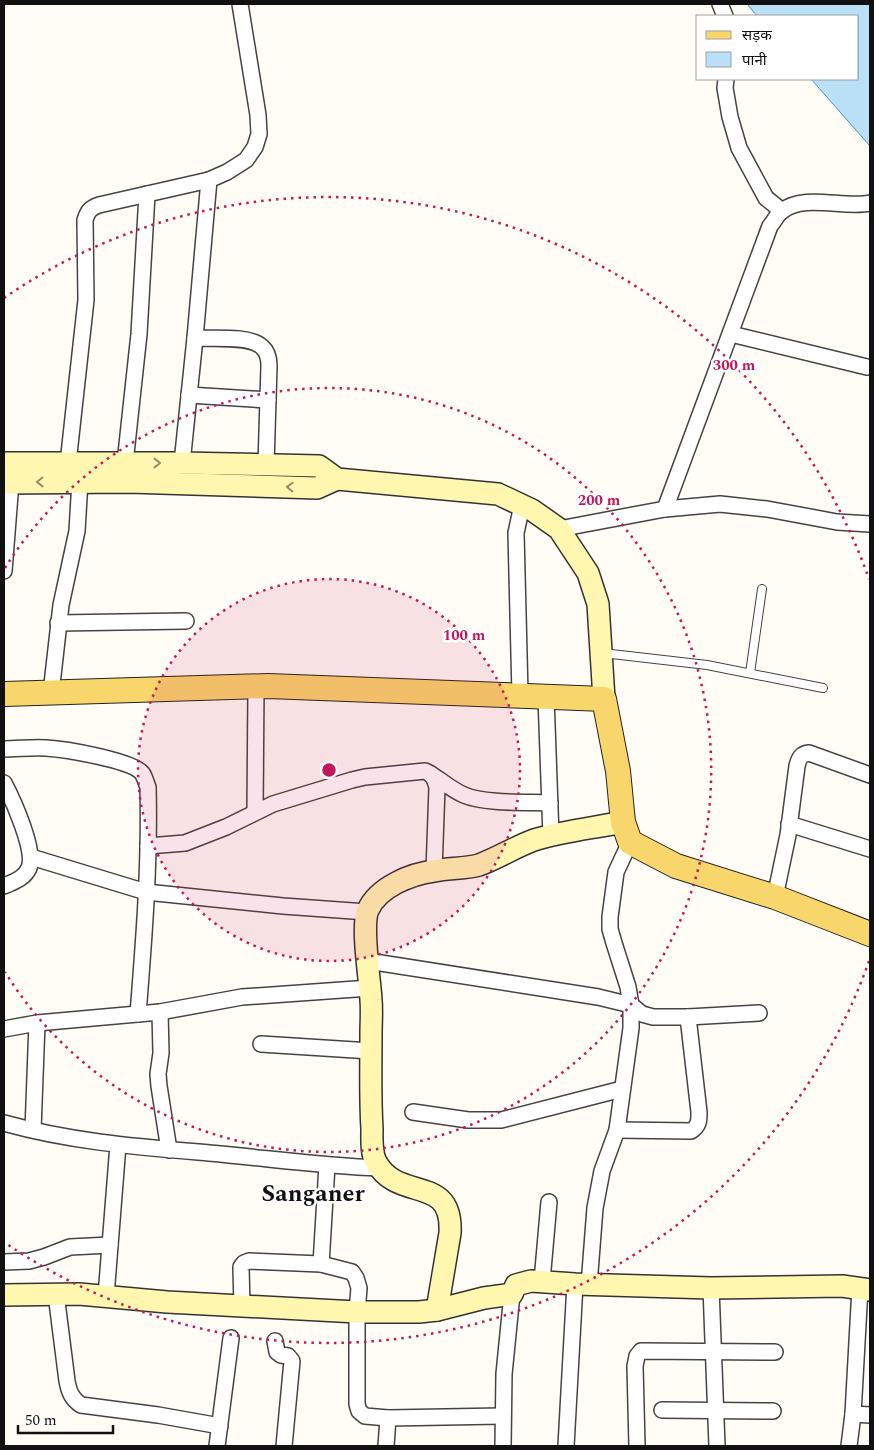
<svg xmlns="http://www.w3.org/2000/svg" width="874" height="1450" viewBox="0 0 874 1450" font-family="Spectral,'Noto Sans Devanagari',serif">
	<rect width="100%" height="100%" fill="#fffdf5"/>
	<path fill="#b9e0f7" stroke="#3f96cf" d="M747,4H870V146L811,79H858V16H757Z"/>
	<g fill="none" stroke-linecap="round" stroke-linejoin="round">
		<defs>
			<g id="lane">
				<path d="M603,653L707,665L823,688"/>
				<path d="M750,673L762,589"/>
			</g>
			<g id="street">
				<path d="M720,4L725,16"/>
				<path d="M726,79L725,88L730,117L739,148L766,198L782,211"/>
				<path d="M731,334L867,367"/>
				<path d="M195,338C212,339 250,335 262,347C268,352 269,359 269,366L266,465"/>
				<path d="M189,395L268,400"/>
				<path d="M68,463L86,300L85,220C88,211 90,208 99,205L209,180L227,172L246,160L255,147L259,134L258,115L240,4"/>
				<path d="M125,463L139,334L147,194"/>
				<path d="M182,463L195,338L209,180"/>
				<path d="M665,509L770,226C774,222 777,214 782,211C804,193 845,209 870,203"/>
				<path d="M559,529L665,509L720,504L767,509L837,522L870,524"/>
				<path d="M4,571L11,482"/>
				<path d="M58,623L186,621"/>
				<path d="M51,693L61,605L77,531L80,481"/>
				<path d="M520,695L516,533L522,505"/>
				<path d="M546,697L551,836"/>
				<path d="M4,749C18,749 32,747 46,748C64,749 131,760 142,773C145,777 146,783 148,787C150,863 144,939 138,1014"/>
				<path d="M431,774C442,781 452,790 464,795C485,804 527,802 550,803"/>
				<path d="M4,783C13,800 36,851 29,868C24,879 13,882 4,886"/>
				<path d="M255,812L256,687"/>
				<path d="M789,824L870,849"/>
				<path d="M148,846L185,843L226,827L273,804L352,780L365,777L425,771C433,774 435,780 437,787L434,871"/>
				<path d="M31,857L146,892L283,906L367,912"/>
				<path d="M775,897L788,835L797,766C799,758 801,754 809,753L870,775"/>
				<path d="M368,961L598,997L631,1005L642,1014L653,1017H688L759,1013"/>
				<path d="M160,1012L161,1053L158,1074L159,1086L169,1150"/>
				<path d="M4,1029L37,1023L160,1012L242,997L370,988"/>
				<path d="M261,1044L371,1051"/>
				<path d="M413,1112L468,1120H501L622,1089"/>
				<path d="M4,1123C72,1142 139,1147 209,1153C266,1158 322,1166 379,1168"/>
				<path d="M33,1130L37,1023"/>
				<path d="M617,1130L691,1131C699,1126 699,1121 699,1112L688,1017"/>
				<path d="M4,1262L29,1261L44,1257L70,1247L110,1245"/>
				<path d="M321,1264L327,1165"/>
				<path d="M542,1281L549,1202"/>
				<path d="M589,1285L595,1208L602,1171L617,1130L631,1028V1005L628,987L614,943L610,929V917L616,872L630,842"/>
				<path d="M711,1288L717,1446"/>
				<path d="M56,1294L67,1381C69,1392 72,1399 81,1405L158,1415L220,1426"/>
				<path d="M106,1296L118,1145"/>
				<path d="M242,1307L241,1267L244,1263L249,1261L321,1264L352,1272L356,1278L359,1288L357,1312V1404L359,1411L365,1416L388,1418L502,1416"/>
				<path d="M275,1341L277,1352L281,1355L288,1356L292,1361L284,1446"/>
				<path d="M662,1410L773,1411"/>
				<path d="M853,1414L870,1415"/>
				<path d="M217,1446L231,1338"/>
				<path d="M386,1446L388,1418"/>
				<path d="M503,1446L504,1374L512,1294"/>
				<path d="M566,1446L575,1284"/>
				<path d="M637,1446L635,1366L637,1356L641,1351L775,1352"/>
				<path d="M849,1446L853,1414L860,1288"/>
			</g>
			<g id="secondary">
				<path d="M4,463H182L319,466L337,479L498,494L532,510L559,529L588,573L598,604L604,699"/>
				<path d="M4,483L129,482L317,488L337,479"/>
				<path d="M4,1295L79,1294L167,1302L357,1312H419L437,1310L484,1298L512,1294L516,1285L531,1281L575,1284L711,1288L842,1286L870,1290"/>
				<path d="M437,1310L450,1233C453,1173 398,1203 376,1162C371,1153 372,1139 372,1129C370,1097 371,1066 371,1034C371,1023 372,1011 371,1000C370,980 361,926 368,910C378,887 411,874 434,871C449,868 464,869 479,865C498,858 515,847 534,840C563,831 594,828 623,822"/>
			</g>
			<path id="primary" d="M4,694L268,686L604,699L618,771L623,822L630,842L676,866L775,897L870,934"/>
		</defs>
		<use href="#lane" stroke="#444" stroke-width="10"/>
		<use href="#street" stroke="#444" stroke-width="18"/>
		<use href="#secondary" stroke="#333" stroke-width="24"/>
		<use href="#primary" stroke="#222" stroke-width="26"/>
		<use href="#lane" stroke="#fff" stroke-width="8"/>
		<use href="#street" stroke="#fff" stroke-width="15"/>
		<use href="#secondary" stroke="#fff6b0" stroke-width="21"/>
		<use href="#primary" stroke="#f9d66b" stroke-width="24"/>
	</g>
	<defs><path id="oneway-chevron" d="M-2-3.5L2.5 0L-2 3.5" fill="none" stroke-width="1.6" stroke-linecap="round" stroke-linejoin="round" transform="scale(1.25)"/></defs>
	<g stroke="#948f68">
		<use href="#oneway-chevron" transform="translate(157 463)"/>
		<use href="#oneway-chevron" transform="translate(40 482) rotate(179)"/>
		<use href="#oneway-chevron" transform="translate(290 487) rotate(-178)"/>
	</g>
	<circle cx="329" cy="770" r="191" fill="#c2185b" fill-opacity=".12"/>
	<g fill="none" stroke="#c2185b" stroke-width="2.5" stroke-dasharray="2.5 5">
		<circle cx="329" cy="770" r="191"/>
		<path d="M5 568A382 382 0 1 1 5 972"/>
		<path d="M869 961A573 573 0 0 1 4 1242M4 298A573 573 0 0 1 869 579"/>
	</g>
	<g text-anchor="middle" stroke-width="5" stroke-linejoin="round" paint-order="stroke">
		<g font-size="24" font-weight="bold" fill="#111" stroke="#fff">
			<text x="313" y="1201">Sanganer</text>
		</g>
	</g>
	<circle cx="329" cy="770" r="8" fill="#c2185b" stroke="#fff" stroke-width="2.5"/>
	<g font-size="15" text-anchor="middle" font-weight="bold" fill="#c2185b" stroke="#fff" stroke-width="5" stroke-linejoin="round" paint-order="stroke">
		<text x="734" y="370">300 m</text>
		<text x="599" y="505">200 m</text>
		<text x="464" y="640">100 m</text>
	</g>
	<rect width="874" height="1450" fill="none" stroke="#111111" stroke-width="10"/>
	<rect x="696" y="15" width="162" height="65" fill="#ffffff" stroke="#a0a0a0"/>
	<rect x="706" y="31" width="25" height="8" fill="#f9d66b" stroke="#a0a0a0"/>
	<text x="742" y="40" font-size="15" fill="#111111">सड़क</text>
	<rect x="706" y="52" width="25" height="15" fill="#b9e0f7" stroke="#a0a0a0"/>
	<text x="742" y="65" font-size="15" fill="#111111">पानी</text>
	<path d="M18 1425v8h95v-8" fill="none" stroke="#111111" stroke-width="2.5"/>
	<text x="25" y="1425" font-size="15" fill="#111111" stroke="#ffffff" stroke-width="4" paint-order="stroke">50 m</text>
</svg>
